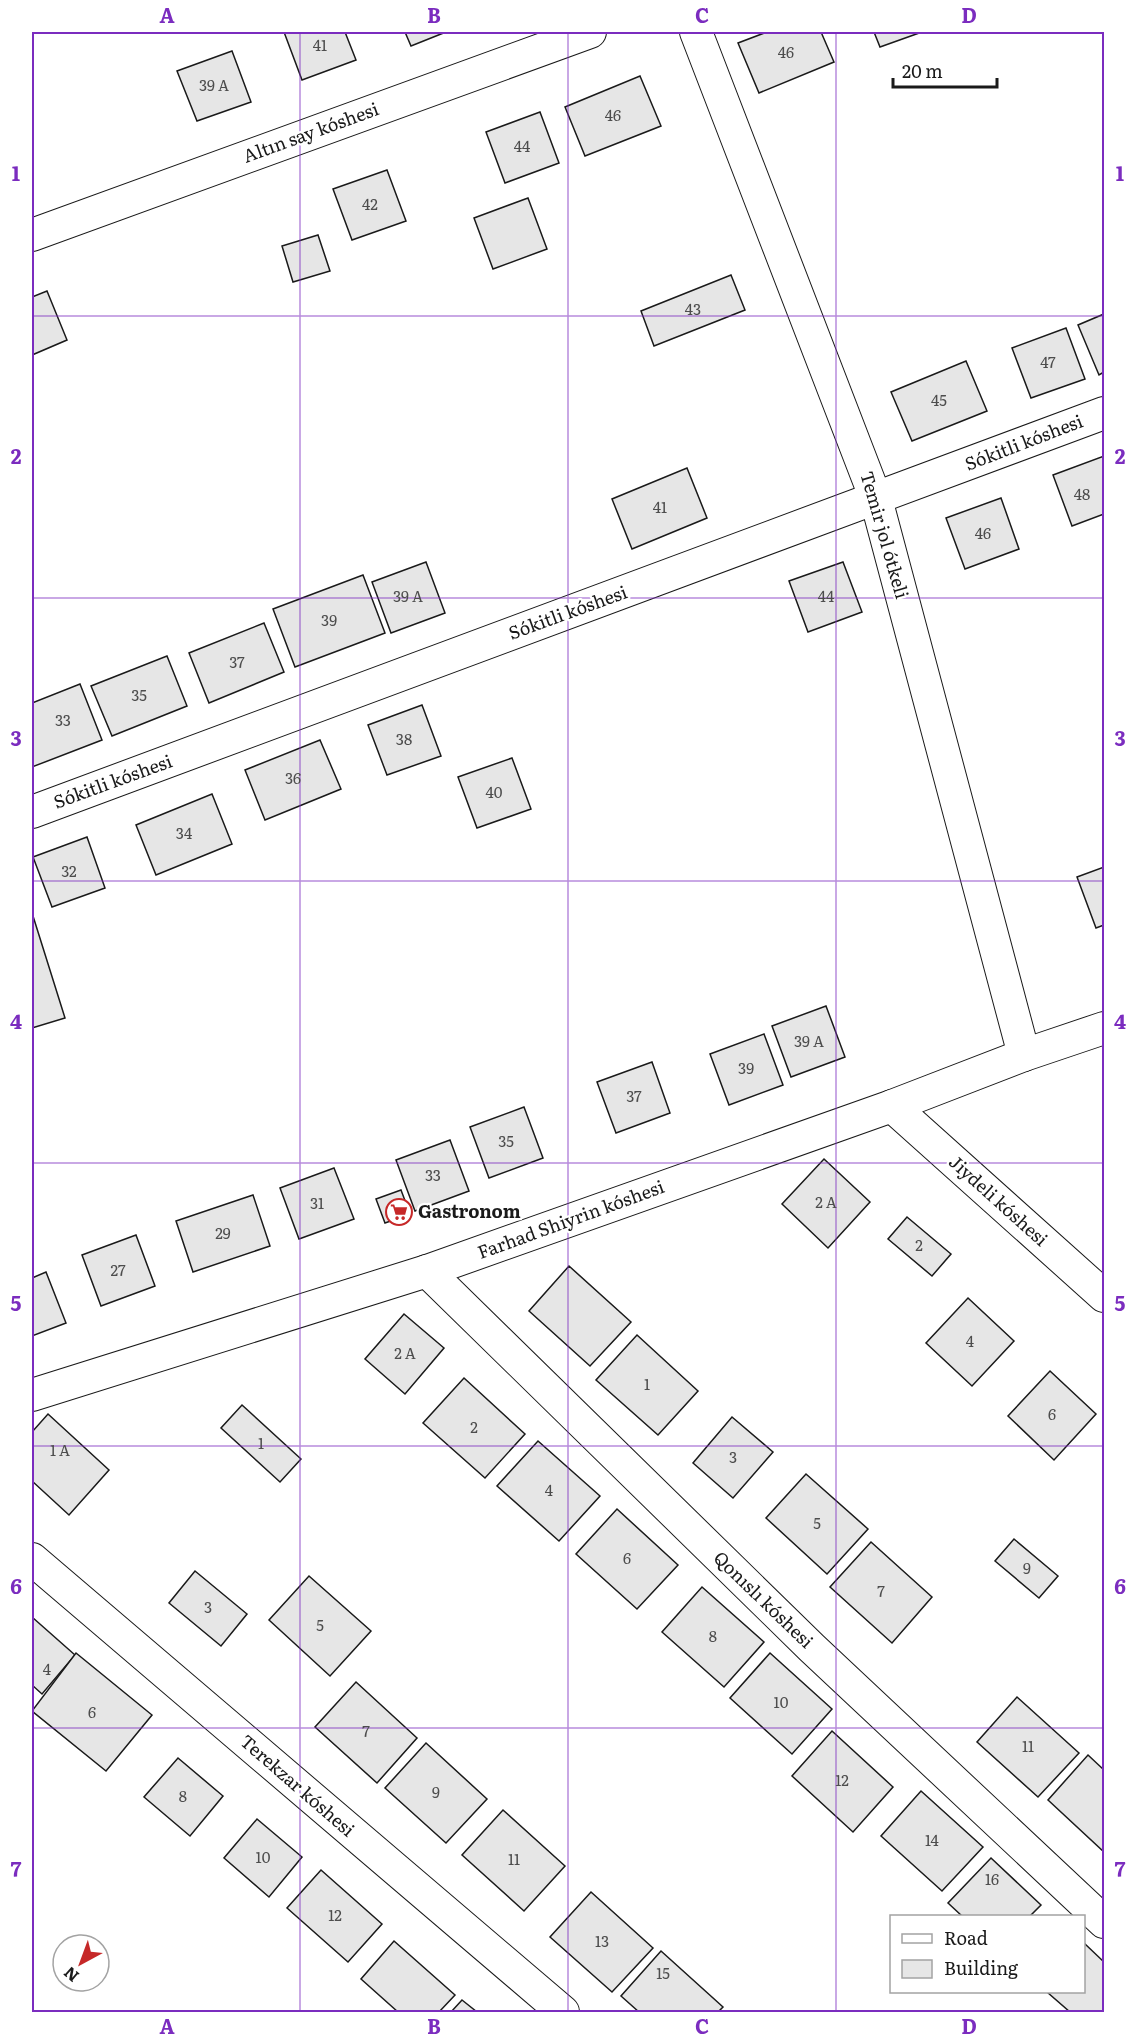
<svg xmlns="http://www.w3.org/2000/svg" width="1136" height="2044" viewBox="0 0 1136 2044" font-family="Literata,serif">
	<rect width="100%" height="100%" fill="#fff"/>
	<g fill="#e6e6e6" stroke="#1a1a1a" stroke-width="1.5">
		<path d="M284,32H345L356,60L302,80Z"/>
		<path d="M405,32H446L411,46Z"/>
		<path d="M767,32H821L834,62L759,93L738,43Z"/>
		<path d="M874,32H922L880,47Z"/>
		<path d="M232,51L251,102L197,121L177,71Z"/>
		<path d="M640,76L661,126L585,156L565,107Z"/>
		<path d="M540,112L559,163L505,183L486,132Z"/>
		<path d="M387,170L406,221L352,240L333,189Z"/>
		<path d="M528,198L547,249L493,269L474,218Z"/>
		<path d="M318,235L330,271L293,282L282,246Z"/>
		<path d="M731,275L745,310L654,346L641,311Z"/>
		<path d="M47,291L67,340L32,355V297Z"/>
		<path d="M1104,314V372L1099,375L1078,325Z"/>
		<path d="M1066,328L1085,379L1031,398L1012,348Z"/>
		<path d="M966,361L987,411L912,441L891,392Z"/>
		<path d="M1104,456V514L1072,526L1053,475Z"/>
		<path d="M687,468L707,518L632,549L612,499Z"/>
		<path d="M1001,498L1019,549L965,569L946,518Z"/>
		<path d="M426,562L445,613L391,633L372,582Z"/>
		<path d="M843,562L862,612L808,632L789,581Z"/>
		<path d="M363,575L385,633L295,667L273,609Z"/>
		<path d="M264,623L284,672L209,703L189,653Z"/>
		<path d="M167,656L187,706L112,736L91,686Z"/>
		<path d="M80,684L102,740L32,767V703Z"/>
		<path d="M422,705L441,756L387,775L368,725Z"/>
		<path d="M320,740L341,789L265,820L245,770Z"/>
		<path d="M512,758L531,809L477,828L458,777Z"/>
		<path d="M212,794L232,844L156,875L136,825Z"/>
		<path d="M87,837L105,888L52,907L33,857Z"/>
		<path d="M1104,867V925L1096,928L1077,877Z"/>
		<path d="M33,916L65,1018L32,1028V917Z"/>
		<path d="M826,1006L845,1057L791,1077L772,1026Z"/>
		<path d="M764,1034L783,1085L729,1105L710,1054Z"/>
		<path d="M652,1062L670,1113L616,1133L597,1082Z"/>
		<path d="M524,1107L543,1158L489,1178L470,1127Z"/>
		<path d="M450,1140L469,1191L415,1211L396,1160Z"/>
		<path d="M824,1159L870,1202L828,1248L782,1204Z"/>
		<path d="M334,1168L354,1219L299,1239L280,1188Z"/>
		<path d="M401,1190L410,1214L385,1223L376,1199Z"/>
		<path d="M253,1195L270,1246L193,1272L176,1221Z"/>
		<path d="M907,1217L951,1254L932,1276L888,1239Z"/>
		<path d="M136,1235L155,1286L101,1306L82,1255Z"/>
		<path d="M569,1266L631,1322L590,1366L529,1311Z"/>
		<path d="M46,1272L66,1323L32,1336V1278Z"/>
		<path d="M968,1298L1014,1341L972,1386L926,1343Z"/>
		<path d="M404,1314L444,1348L405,1394L365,1359Z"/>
		<path d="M637,1335L698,1391L658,1435L596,1380Z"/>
		<path d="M1050,1371L1096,1414L1054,1460L1008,1416Z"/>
		<path d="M464,1378L525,1434L485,1478L423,1423Z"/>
		<path d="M242,1405L301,1459L280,1482L221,1428Z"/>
		<path d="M48,1414L109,1470L69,1515L32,1481V1432Z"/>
		<path d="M732,1417L773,1452L733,1498L693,1463Z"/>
		<path d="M538,1441L600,1496L559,1541L497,1486Z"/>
		<path d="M806,1474L868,1529L827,1574L766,1518Z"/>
		<path d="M617,1509L678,1565L637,1609L576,1554Z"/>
		<path d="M1014,1539L1058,1576L1039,1598L995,1561Z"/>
		<path d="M871,1542L932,1597L892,1643L830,1587Z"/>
		<path d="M195,1571L247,1614L221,1646L169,1603Z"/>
		<path d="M309,1576L371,1631L330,1676L269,1620Z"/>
		<path d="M702,1587L764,1642L724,1687L662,1632Z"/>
		<path d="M32,1617L75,1655L42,1694L32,1685Z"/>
		<path d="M76,1653L152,1715L106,1771L32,1711Z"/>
		<path d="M770,1653L832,1709L792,1754L730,1698Z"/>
		<path d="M356,1682L417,1738L377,1783L315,1727Z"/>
		<path d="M1017,1697L1079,1753L1038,1797L977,1742Z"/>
		<path d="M832,1731L893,1787L853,1832L792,1776Z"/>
		<path d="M426,1743L487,1799L446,1843L385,1788Z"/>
		<path d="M1088,1755L1104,1770V1852L1048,1800Z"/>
		<path d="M178,1758L223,1796L190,1836L144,1797Z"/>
		<path d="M921,1791L983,1847L942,1891L881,1836Z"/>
		<path d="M503,1810L565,1866L524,1911L462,1855Z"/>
		<path d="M257,1819L302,1857L269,1897L224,1858Z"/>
		<path d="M991,1858L1041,1905L1030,1916H962L948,1903Z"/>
		<path d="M321,1870L382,1924L348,1962L287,1908Z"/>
		<path d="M591,1892L653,1948L612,1992L550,1937Z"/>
		<path d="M394,1941L455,1995L439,2012H398L361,1979Z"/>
		<path d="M1084,1943L1104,1962V2009L1101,2012H1070L1047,1992H1084Z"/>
		<path d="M661,1951L723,2007L718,2012H639L621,1996Z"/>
		<path d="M462,2000L477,2012H451Z"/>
	</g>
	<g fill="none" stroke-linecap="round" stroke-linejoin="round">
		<defs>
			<g id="minor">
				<path d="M696,32L876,499L1024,1055"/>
				<path d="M32,235L590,32"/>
				<path d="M32,812L1104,413"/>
				<path d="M892,1106L1104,1296"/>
				<path d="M427,1271L812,1648L1104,1922"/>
				<path d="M32,1395L427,1271L892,1106L1024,1055L1104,1028"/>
				<path d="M32,1559L563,2012"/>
			</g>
		</defs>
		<use href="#minor" stroke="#1a1a1a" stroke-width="34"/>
		<use href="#minor" stroke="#fff" stroke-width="32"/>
	</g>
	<path fill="none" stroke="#7b2cbf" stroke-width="1.5" stroke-opacity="0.55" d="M300,32V2012M568,32V2012M836,32V2012M32,316H1104M32,598H1104M32,881H1104M32,1163H1104M32,1446H1104M32,1728H1104"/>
	<defs>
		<symbol id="supermarket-ring" viewBox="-11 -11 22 22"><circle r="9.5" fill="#fff" stroke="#c62828" stroke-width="1.5"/><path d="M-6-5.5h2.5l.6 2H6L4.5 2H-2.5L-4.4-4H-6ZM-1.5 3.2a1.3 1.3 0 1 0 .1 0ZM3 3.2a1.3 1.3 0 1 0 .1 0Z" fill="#c62828"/></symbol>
	</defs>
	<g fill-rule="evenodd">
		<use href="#supermarket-ring" x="384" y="1197" width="30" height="30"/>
	</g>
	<g text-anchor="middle" stroke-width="4.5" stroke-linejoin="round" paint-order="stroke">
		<g font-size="15" fill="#4d4d4d">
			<text x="320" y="51">41</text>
			<text x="786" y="58">46</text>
			<text x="214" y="91">39 А</text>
			<text x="613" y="121">46</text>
			<text x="522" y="152">44</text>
			<text x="370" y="210">42</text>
			<text x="693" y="315">43</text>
			<text x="1048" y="368">47</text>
			<text x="939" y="406">45</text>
			<text x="1082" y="500">48</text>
			<text x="660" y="513">41</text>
			<text x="983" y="539">46</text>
			<text x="408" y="602">39 А</text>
			<text x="826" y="602">44</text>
			<text x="329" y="626">39</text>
			<text x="237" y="668">37</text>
			<text x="139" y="701">35</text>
			<text x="63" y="726">33</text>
			<text x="404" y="745">38</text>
			<text x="293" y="784">36</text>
			<text x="494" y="798">40</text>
			<text x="184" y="839">34</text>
			<text x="69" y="877">32</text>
			<text x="809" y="1047">39 А</text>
			<text x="746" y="1074">39</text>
			<text x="634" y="1102">37</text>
			<text x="506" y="1147">35</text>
			<text x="433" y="1181">33</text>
			<text x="826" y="1208">2 А</text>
			<text x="317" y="1209">31</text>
			<text x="223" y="1239">29</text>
			<text x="919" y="1251">2</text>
			<text x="118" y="1276">27</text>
			<text x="970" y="1347">4</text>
			<text x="405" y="1359">2 А</text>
			<text x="647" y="1390">1</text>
			<text x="1052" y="1420">6</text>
			<text x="474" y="1433">2</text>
			<text x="261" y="1449">1</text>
			<text x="60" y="1456">1 А</text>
			<text x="733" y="1463">3</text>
			<text x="549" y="1496">4</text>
			<text x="817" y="1529">5</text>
			<text x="627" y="1564">6</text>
			<text x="1027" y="1574">9</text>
			<text x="881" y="1597">7</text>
			<text x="208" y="1613">3</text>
			<text x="320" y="1631">5</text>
			<text x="713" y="1642">8</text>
			<text x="47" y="1675">4</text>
			<text x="781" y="1708">10</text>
			<text x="92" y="1718">6</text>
			<text x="366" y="1737">7</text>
			<text x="1028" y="1752">11</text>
			<text x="842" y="1786">12</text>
			<text x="436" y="1798">9</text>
			<text x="183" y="1802">8</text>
			<text x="932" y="1846">14</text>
			<text x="263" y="1863">10</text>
			<text x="514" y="1865">11</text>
			<text x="992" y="1885">16</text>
			<text x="335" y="1921">12</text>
			<text x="602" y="1947">13</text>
			<text x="663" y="1979">15</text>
		</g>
		<g font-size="18" fill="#1a1a1a" stroke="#fff">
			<text transform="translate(311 133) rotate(-20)" y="6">Altın say kóshesi</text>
			<text transform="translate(1024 443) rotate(-21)" y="6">Sókitli kóshesi</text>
			<text transform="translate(884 535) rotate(74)" y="6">Temir jol ótkeli</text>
			<text transform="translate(568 613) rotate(-20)" y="6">Sókitli kóshesi</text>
			<text transform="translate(113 782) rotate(-20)" y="6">Sókitli kóshesi</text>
			<text transform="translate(998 1201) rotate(42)" y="6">Jiydeli kóshesi</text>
			<text transform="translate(571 1220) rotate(-20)" y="6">Farhad Shiyrin kóshesi</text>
			<text transform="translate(763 1600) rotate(44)" y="6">Qonıslı kóshesi</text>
			<text transform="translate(297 1786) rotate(41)" y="6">Terekzar kóshesi</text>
		</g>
		<g font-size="18" font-weight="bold" fill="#1a1a1a" stroke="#fff" text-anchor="start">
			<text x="418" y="1218">Gastronom</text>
		</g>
	</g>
	<rect width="1136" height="2044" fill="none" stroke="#ffffff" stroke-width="66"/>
	<rect x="890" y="1915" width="195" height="78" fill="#ffffff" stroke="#a3a3a3" stroke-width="1.5"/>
	<rect x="902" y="1934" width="30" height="9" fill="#ffffff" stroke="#a3a3a3" stroke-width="1.5"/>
	<text x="944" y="1945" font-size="18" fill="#1a1a1a">Road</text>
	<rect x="902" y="1960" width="30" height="18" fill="#e6e6e6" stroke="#a3a3a3" stroke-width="1.5"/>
	<text x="944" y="1975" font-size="18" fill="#1a1a1a">Building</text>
	<g transform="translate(81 1963) rotate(221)"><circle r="28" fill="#ffffff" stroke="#a3a3a3" stroke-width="1.5"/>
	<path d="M0-4.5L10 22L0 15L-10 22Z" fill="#c62828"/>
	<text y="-9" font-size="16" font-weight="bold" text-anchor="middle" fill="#1a1a1a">N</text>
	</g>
	<path d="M893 78v9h104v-9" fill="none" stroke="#1a1a1a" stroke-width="3"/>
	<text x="902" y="78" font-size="18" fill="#1a1a1a" stroke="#ffffff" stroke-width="4.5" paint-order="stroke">20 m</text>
	<rect x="33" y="33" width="1070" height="1978" fill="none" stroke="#7b2cbf" stroke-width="2"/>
	<g font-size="20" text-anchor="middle" font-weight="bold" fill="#7b2cbf">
		<text x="167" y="23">A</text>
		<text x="434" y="23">B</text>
		<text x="702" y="23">C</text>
		<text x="969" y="23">D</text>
		<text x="16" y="181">1</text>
		<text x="1120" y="181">1</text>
		<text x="16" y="464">2</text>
		<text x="1120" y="464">2</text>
		<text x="16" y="746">3</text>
		<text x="1120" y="746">3</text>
		<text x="16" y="1029">4</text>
		<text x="1120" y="1029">4</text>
		<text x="16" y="1311">5</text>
		<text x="1120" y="1311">5</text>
		<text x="16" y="1594">6</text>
		<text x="1120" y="1594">6</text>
		<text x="16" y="1877">7</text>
		<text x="1120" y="1877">7</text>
		<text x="167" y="2034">A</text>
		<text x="434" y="2034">B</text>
		<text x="702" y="2034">C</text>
		<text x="969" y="2034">D</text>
	</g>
</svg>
